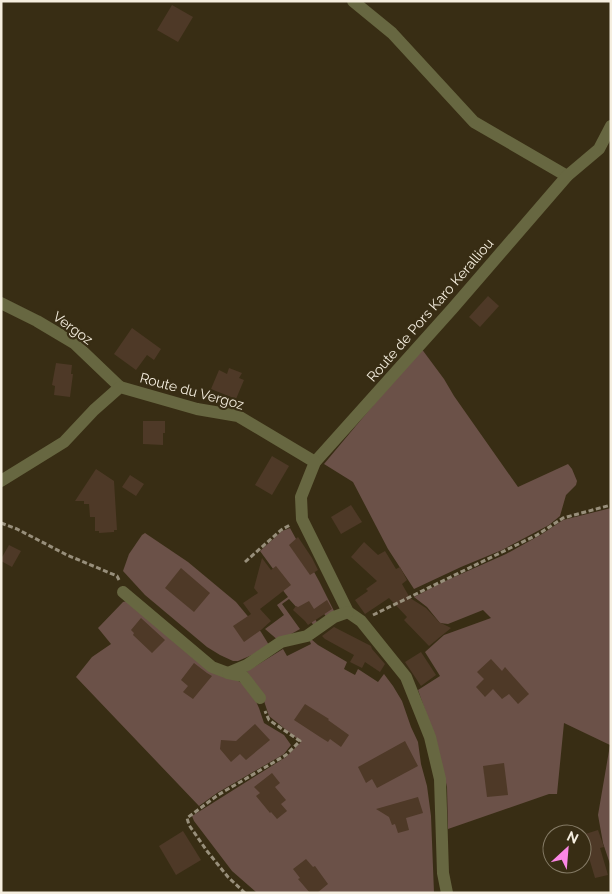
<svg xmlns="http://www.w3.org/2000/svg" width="612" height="894" viewBox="0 0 612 894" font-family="Raleway,sans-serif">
	<rect width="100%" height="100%" fill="#382d14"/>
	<g fill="#6b5148">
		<path d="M421,348L444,379L454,396L518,487L568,464L572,469L577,481L576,485L566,495L560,516L549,525L502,550L461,567L414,589L388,549L353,482L324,464Z"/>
		<path d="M611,508V867L603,843L598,815L610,745L564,723L557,794H549L448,829L447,787L437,744L418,690L440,676L425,652L444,635L491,618L483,610L448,624L440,623L427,607L414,597L443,582L506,554L542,534L563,520Z"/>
		<path d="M290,528L319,581L335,613L327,618L320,608L312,614L318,624L314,626L302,608L299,610L289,599L282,604L300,629L279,641L265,629L284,615L277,605L288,597L275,580L279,577L260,551L282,531Z"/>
		<path d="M145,533L188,562L236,602L261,632L269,645L252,655L238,661H233L220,655L207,647L145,595L123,571L129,554L142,535Z"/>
		<path d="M127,601L231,677L242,683L253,695L259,708L264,723L284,735L291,745L284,754L217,793L199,806L76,677L92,657L111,644L98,628L123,602Z"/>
		<path d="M309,639H311L318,645L347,662L344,669L355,675L358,669L378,682L384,674L393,686L402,701L411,727L418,742L421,764L427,786L431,816L434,893H257L232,871L194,821L192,816L286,757L301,742L269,716L262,695L246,670L254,667L283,649L287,656L311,644Z"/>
	</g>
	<g fill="#4e3927">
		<path d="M172,5L193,17L178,42L157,30Z"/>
		<path d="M488,296L499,306L480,327L469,317Z"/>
		<path d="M132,328L161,349L154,360L147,355L136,370L114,354Z"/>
		<path d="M56,363L72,365L71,374H73L70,397L54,395L55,386L52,385Z"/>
		<path d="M229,368L242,373L239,378L244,380L236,399L211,389L219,370L227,374Z"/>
		<path d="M143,421H165V433H163V445L143,444Z"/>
		<path d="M272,456L289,466L272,495L255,485Z"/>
		<path d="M96,469L114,481L117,530H114V532L99,533V531H95V517H90L89,504H84V501H75Z"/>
		<path d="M130,475L144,484L136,496L122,487Z"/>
		<path d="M351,505L362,522L341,534L331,517Z"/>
		<path d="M298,537L312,558L318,570L310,575L289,545Z"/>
		<path d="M364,542L378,555L385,551L396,569L400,567L407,580L402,584L410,598L426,608L439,622L451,628L429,646L404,620L407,617L389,598L365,614L355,600L368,591L366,589L377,581L351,557Z"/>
		<path d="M9,545L21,551L12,567L1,561V559Z"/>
		<path d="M262,558L271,570L276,566L291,585L260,609L271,621L261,630L244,642L233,626L251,614L243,603L258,593L254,588Z"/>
		<path d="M181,568L210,593L194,612L165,588Z"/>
		<path d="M327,600L332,609L308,625L305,621L293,610L296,606L298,607L309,601L314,609Z"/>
		<path d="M141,618L165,640L152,653L133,635L134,633L131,630Z"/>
		<path d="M334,627L371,646L372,649L385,664L380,672L365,662L362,668L350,662L354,655L325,639L322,636Z"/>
		<path d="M421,652L436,675L421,686L405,662Z"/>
		<path d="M491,659L502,671L505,667L529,694L518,704L509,694L502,699L493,689L485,697L476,687L484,679L477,672Z"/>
		<path d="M194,663L207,673L212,676L193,699L183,692L188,686L181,680Z"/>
		<path d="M305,704L329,719L328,720L349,735L341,747L330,739L328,742L320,737L294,720Z"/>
		<path d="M255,724L270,740L246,760L240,754L231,762L220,749L221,740L236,741Z"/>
		<path d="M405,741L418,766L377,788L372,779L366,783L358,767Z"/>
		<path d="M504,763L508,795L487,797L483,766Z"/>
		<path d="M272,773L280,783L275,787L286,800L281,804L287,811L277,819L271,812L270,813L256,796L260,793L254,787Z"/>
		<path d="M418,797L423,813L406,818L409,830L398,833L395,824L392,825L389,817L376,809Z"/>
		<path d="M598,830L604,847L600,848L608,875L595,878L587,851L582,853V835Z"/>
		<path d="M183,831L201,860L176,875L159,846Z"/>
		<path d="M306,859L313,867L315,866L328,884L317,893H310L298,879L300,878L293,869Z"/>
	</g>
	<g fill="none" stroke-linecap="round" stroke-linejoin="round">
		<g stroke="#988f7b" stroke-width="3" stroke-dasharray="5 2.5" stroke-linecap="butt">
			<path d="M1,523L17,529L67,555L117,576L119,580"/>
			<path d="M245,562L281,530L290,525"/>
			<path d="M373,615L463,571L537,535L563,518L611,505"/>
			<path d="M245,893L228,877L207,851L189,825L187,818L218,795L286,755L300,741L269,720L265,711"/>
		</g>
		<g stroke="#676741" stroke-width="12">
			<path d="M353,1L392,33L474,122L567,176"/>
			<path d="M1,303L37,321L74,343L120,387"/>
			<path d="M315,462L453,308L567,176L599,149L611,126"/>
			<path d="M1,481L64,442L94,410L120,387L197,409L238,416L315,462L301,497L302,519L348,612L361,621L406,677L430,737L440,779L443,873L447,893"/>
			<path d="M123,592L212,667L228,673"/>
			<path d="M260,698L243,676L228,673L247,665L281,642L307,636L334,617L348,612"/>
		</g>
	</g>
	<g text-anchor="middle" stroke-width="4.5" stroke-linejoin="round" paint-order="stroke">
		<g font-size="14" fill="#f5eedf" stroke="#382d14">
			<text transform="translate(430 310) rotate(-49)" y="5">Route de Pors Karo Keralliou</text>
			<text transform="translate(73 328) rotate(36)" y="5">Vergoz</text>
			<text transform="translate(192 391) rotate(15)" y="5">Route du Vergoz</text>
		</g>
	</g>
	<rect width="612" height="894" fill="none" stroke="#f5eedf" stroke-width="5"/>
	<g transform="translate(567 849) rotate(26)"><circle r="24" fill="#382d14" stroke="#847a65"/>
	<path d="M0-4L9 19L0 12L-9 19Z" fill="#fb87e5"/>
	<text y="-8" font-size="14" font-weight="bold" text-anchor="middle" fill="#f5eedf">N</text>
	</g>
</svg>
